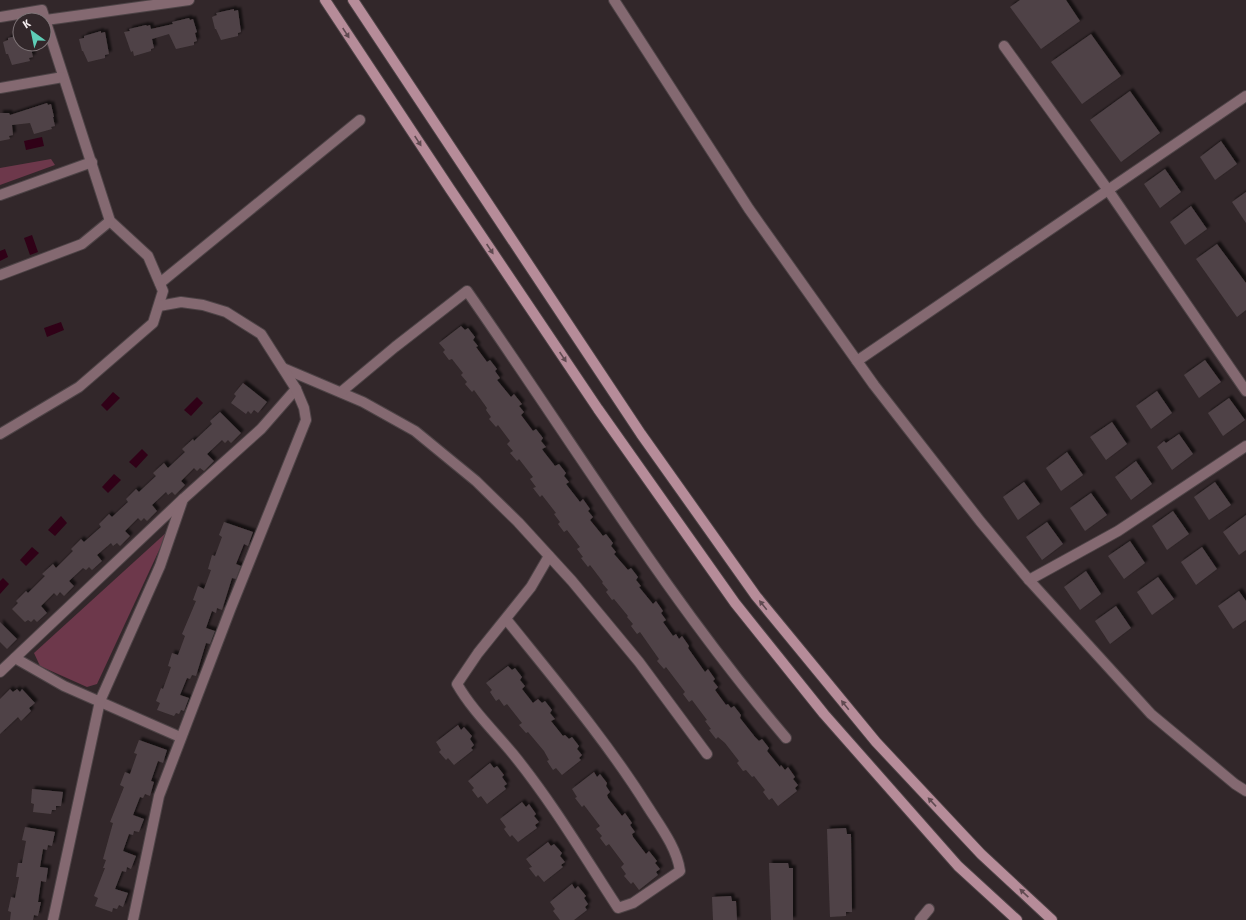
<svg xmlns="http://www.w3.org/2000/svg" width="1246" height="920" viewBox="0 0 1246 920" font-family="'Fira Sans Condensed',sans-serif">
	<defs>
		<filter id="shadow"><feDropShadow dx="3" dy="-3" stdDeviation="1" flood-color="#0009"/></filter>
	</defs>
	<rect width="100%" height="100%" fill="#32272a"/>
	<g fill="#6d384b">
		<path d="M51,159L55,165L0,185V168Z"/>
		<path d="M168,531L97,684L87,687L40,666L34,653Z"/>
	</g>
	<g fill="#300117">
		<path d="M42,137L44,146L26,150L24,141Z"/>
		<path d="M32,235L38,252L30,255L24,238Z"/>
		<path d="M5,249L8,257L0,261V251Z"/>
		<path d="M61,322L64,330L47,337L44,328Z"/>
		<path d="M113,392L120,398L107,411L101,405Z"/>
		<path d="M197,397L203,403L191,416L184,410Z"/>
		<path d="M142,449L148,455L136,468L129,462Z"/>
		<path d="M114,474L121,480L108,493L102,487Z"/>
		<path d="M61,516L67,523L55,536L48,530Z"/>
		<path d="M32,547L39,553L26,566L20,560Z"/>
		<path d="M3,578L9,584L0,594V581Z"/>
	</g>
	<g fill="#4f4347" filter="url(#shadow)">
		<path d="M1020,0H1066L1080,21L1041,49L1010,7Z"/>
		<path d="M234,9V11L238,10L241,32L238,33V36L221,40L216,29H215L212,17L217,15L216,13Z"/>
		<path d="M189,18L190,20L193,19L197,32L195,33L197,41L194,42V45L176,49L169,34L152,39L154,48L151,49V51L134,56L133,51L131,52L124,32L130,31L129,29L146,25L147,26L150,25L151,29L173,24L172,22Z"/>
		<path d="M101,31V33L105,32L109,54L105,55V58L88,62L83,51H82L79,39L84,38V36Z"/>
		<path d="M1091,34L1121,76L1082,104L1051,62Z"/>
		<path d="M20,35V44H30L33,57L29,58L30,61L12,65L8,54H6L3,42L8,40V38Z"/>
		<path d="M1130,91L1160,133L1121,162L1090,120Z"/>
		<path d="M47,103L48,105L51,104L54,117H53L55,126L51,127L52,129L34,134L30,123L12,125L13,135L9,136L10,139L0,141V113H9L10,115Z"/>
		<path d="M1221,141L1237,164L1215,180L1200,157Z"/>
		<path d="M1165,169L1181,192L1160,208L1144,184Z"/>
		<path d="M1246,192V223L1232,202Z"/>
		<path d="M1191,206L1207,229L1185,245L1170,222Z"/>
		<path d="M1217,244L1246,283V310L1237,317L1196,259Z"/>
		<path d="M461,326L465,330L468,328L475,337L473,340L478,346L476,347L487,362L490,360L497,369L495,371L500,378L497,380L511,397L514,394L522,404L519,406L524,412L521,415L533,431L536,429L543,438L541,441L546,447L542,449L544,452L555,466L559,464L566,473L564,476L569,482L566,484L580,502L583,499L590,509L588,511L593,517L590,520L603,536L606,534L613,543L611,546L616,552L614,554L628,570L631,568L638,577L636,580L641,586L639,587L653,604L656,601L663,611L661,613L666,620L663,622L673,636L676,634L679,639L682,636L689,646L688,648L705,672L708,669L715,679L713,681L718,687L715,690L726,705L728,704L731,708L734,706L741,715L740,718L755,737L759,741L762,739L769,748L767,751L780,767L781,765L785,770L788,767L795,777L793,779L798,785L795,788L797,791L778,806L772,798L769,800L763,792L765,790L754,776L752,777L746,770L743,771L737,763L739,761L725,743L718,737L716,739L709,730L711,729L705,721L707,720L692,700L689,702L683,694L685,692L666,667L664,669L657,661L659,659L640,632L637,634L631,626L633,624L627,617L628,616L614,599L612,600L606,592L608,590L602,583L603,582L590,565L588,567L581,558L583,557L577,549L580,547L567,530L564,532L558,524L560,522L554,514L556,513L542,495L540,497L533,488L536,487L530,479L533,477L519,459L517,461L510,453L513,451L507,444L510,441L498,425L496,427L489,419L491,417L486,410L487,408L474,390L472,392L465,384L467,382L461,375L463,373L452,359L449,360L443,352L445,350L439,343Z"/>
		<path d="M1205,360L1221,382L1199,398L1184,375Z"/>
		<path d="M243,383L267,402L258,413L254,410L251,414L248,411L246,414L231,403L236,396L234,394Z"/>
		<path d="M1157,391L1172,413L1151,429L1136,406Z"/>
		<path d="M1229,398L1245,420L1223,436L1208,413Z"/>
		<path d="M220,412L241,433L231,443L228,440L225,443L222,440L207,454L214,461L204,471L200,468L197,471L194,468L181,481L185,485L175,495L172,492L168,495L166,492L152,505L157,511L147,521L144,518L141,521L138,518L125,531L130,536L120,546L117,543L113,546L111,543L97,555L102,561L92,570L89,567L86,570L83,568L69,581L74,586L64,596L60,592L57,596L54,593L41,606L47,613L37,622L34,619L31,622L28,620L25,622L12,609L18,603L16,601L26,591L28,593L45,576L42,574L53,564L56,568L73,551L71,549L81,539L84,542L101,527L99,524L109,514L112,517L128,502L126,499L136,489L139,492L156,476L153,473L164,463L168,468L185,452L182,449L193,439L194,441L212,424L210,421Z"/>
		<path d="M1112,422L1127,444L1106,460L1090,437Z"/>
		<path d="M1179,434L1193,454L1172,470L1157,447L1164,441L1166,443Z"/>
		<path d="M1067,452L1083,475L1061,491L1046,468Z"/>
		<path d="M1136,461L1152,484L1131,500L1115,477Z"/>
		<path d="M1024,482L1040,504L1018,520L1003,497Z"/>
		<path d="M1215,482L1231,505L1209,520L1194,497Z"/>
		<path d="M1091,493L1107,515L1085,531L1070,508Z"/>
		<path d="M1173,511L1189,534L1167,550L1152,526Z"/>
		<path d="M1246,515V550L1239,555L1223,532Z"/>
		<path d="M224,522L253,532L248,546L244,544L236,564L241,566L236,579L232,578L222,610L217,608L216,613L212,611L206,628L215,631L210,644L206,643L196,676L192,675L190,679L187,678L180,695L189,698L184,711L181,710L179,714L176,713L174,716L157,710L160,703L156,701L161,688L163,689L171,667L168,666L172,653L178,655L185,636L182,634L196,601L193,600L198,586L204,589L211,570L208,569L212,555L215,556L222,537L219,535Z"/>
		<path d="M1047,522L1063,544L1042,560L1026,537Z"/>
		<path d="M1130,541L1145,563L1124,579L1108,556Z"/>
		<path d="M1202,547L1217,569L1196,585L1181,562Z"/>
		<path d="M1086,571L1101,594L1080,610L1064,587Z"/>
		<path d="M1158,577L1174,599L1152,615L1137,592Z"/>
		<path d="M1239,591L1246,601V620L1233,629L1218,606Z"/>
		<path d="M1116,606L1131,628L1110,644L1095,621Z"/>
		<path d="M0,622L17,639L7,649L0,642Z"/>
		<path d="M508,666L512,670L515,668L522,677L520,680L525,686L522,689L533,703L538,699L542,703L545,701L552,710L550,713L555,719L551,721L563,736L565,735L569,739L572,737L579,746L577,749L582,755L579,758L581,760L562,775L556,768L553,770L547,761L549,760L544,751L528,732L526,733L519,725L522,723L507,704L504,706L499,699L496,701L490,692L492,690L486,683Z"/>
		<path d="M10,689L13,692L17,689L20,692L22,689L35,703L29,708L31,711L21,721L18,717L0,734V699Z"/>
		<path d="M458,725L461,730L464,727L472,736L470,739L474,745L471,748L473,750L454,765L448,758L446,760L439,752L441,750L436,742Z"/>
		<path d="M139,740L167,750L163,763L158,761L151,781L154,782L150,796L145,794L143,798L140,797L133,815L144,819L139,832L134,831L133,835L129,834L123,851L136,856L131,869L127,867L126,872L122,871L115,889L128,893L123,907L119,905L117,909L113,908L112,912L95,906L98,898L94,896L105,868H103L106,860L103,859L113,823L110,822L124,787L120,785L125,772L130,774L137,754L134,753Z"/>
		<path d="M490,763L494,768L497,766L504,775L502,777L507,784L504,786L506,789L487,804L481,796L478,798L472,790L474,788L468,781Z"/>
		<path d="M594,772L597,777L600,774L607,783L606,786L610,792L607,795L608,798L622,816L625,813L632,823L630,825L635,832L632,834L633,837L646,854L649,851L657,861L655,863L660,869L656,872L658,875L639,890L633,882L631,884L624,876L626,874L621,867L624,864L609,844L606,846L600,838L602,836L596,829L600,826L584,805L582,807L575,798L577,797L572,789Z"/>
		<path d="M32,789L63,792L61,806H56V810H52L51,814L33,812L34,804L31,803Z"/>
		<path d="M522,802L526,807L529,804L536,814L534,816L539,822L535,825L537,828L518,842L512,835L510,837L504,829L506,827L500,819Z"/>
		<path d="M25,827L55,832L52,846L48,845L47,850L43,849L40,867L48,868L46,882L41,881L38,902H41L38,916L34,915L33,920H10L11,912L8,911L11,897L15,898L19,877H16L18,863H22L26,841L22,840Z"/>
		<path d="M846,828L847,834H851L852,912H846V916L830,917L827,829Z"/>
		<path d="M548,842L551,846L554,844L562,853L560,856L565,862L561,865L563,867L544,882L538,875L536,877L529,868L532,867L526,859Z"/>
		<path d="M769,863H788L789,868H793V920H771Z"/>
		<path d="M572,884L575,889L578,886L586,896L584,898L588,904L585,907L587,910L574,920H560L553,911L555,909L550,902Z"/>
		<path d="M731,896L732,901H736L737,920H713L712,897Z"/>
	</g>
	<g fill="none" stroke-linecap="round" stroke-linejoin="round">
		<defs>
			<g id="street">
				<path d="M614,0L749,209L874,385L980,521L1029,580L1151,714L1235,784L1246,791"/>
				<path d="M0,17L42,10L110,221L148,256L163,291L153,323L79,387L0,434"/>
				<path d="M46,20L189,0"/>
				<path d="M1004,46L1108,190L1246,391"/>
				<path d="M0,88L63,77"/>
				<path d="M0,195L92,162"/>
				<path d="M0,275L82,244L110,221"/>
				<path d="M160,283L360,120"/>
				<path d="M857,361L1246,96"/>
				<path d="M283,368L363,402L415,431L476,481L518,522L572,581L639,662L707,754"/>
				<path d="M341,392L395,347L467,291C572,441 667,598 786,738"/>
				<path d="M1029,580L1118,531L1246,446"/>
				<path d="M506,619C555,680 606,740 648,807C660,826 677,848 680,871L633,903L618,908C584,856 552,802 513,754C494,731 472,710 457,684L478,653L531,587L549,556"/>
				<path d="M15,658L64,686L180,737"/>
				<path d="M0,672L183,499L261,429L296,389"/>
				<path d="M53,920L100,701L160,566L183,499"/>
				<path d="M133,920L159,796L230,610L306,420L304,408L296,389L261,334L226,312L203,305L181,302L159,306"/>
				<path d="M920,920L929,909"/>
			</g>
			<g id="secondary">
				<path d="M325,0L450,189L598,409L735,603L824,714L958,866L1017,920"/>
				<path d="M353,0L641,434L756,596L876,742L981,854L1052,920"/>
			</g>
		</defs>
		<use href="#street" stroke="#4d4346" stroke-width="12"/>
		<use href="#secondary" stroke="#4d4346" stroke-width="12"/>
		<use href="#street" stroke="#846971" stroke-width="10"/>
		<use href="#secondary" stroke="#b68c99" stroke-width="10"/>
	</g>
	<defs><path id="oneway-solid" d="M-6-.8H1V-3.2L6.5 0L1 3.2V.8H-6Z"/></defs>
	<g fill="#604a51">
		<use href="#oneway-solid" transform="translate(346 33) rotate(57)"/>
		<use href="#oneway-solid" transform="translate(418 141) rotate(57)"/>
		<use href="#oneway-solid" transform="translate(490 249) rotate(56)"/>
		<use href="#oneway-solid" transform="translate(563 357) rotate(56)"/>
		<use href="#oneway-solid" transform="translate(763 605) rotate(-129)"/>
		<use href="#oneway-solid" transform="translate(845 705) rotate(-129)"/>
		<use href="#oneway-solid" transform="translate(932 802) rotate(-133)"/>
		<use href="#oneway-solid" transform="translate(1024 893) rotate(-137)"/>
	</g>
	<g transform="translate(32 32) rotate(327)"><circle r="19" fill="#32272a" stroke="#807679"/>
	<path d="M0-3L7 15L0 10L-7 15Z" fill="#5eceb7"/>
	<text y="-6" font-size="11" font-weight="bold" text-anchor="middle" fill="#f4edef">K</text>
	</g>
</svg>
